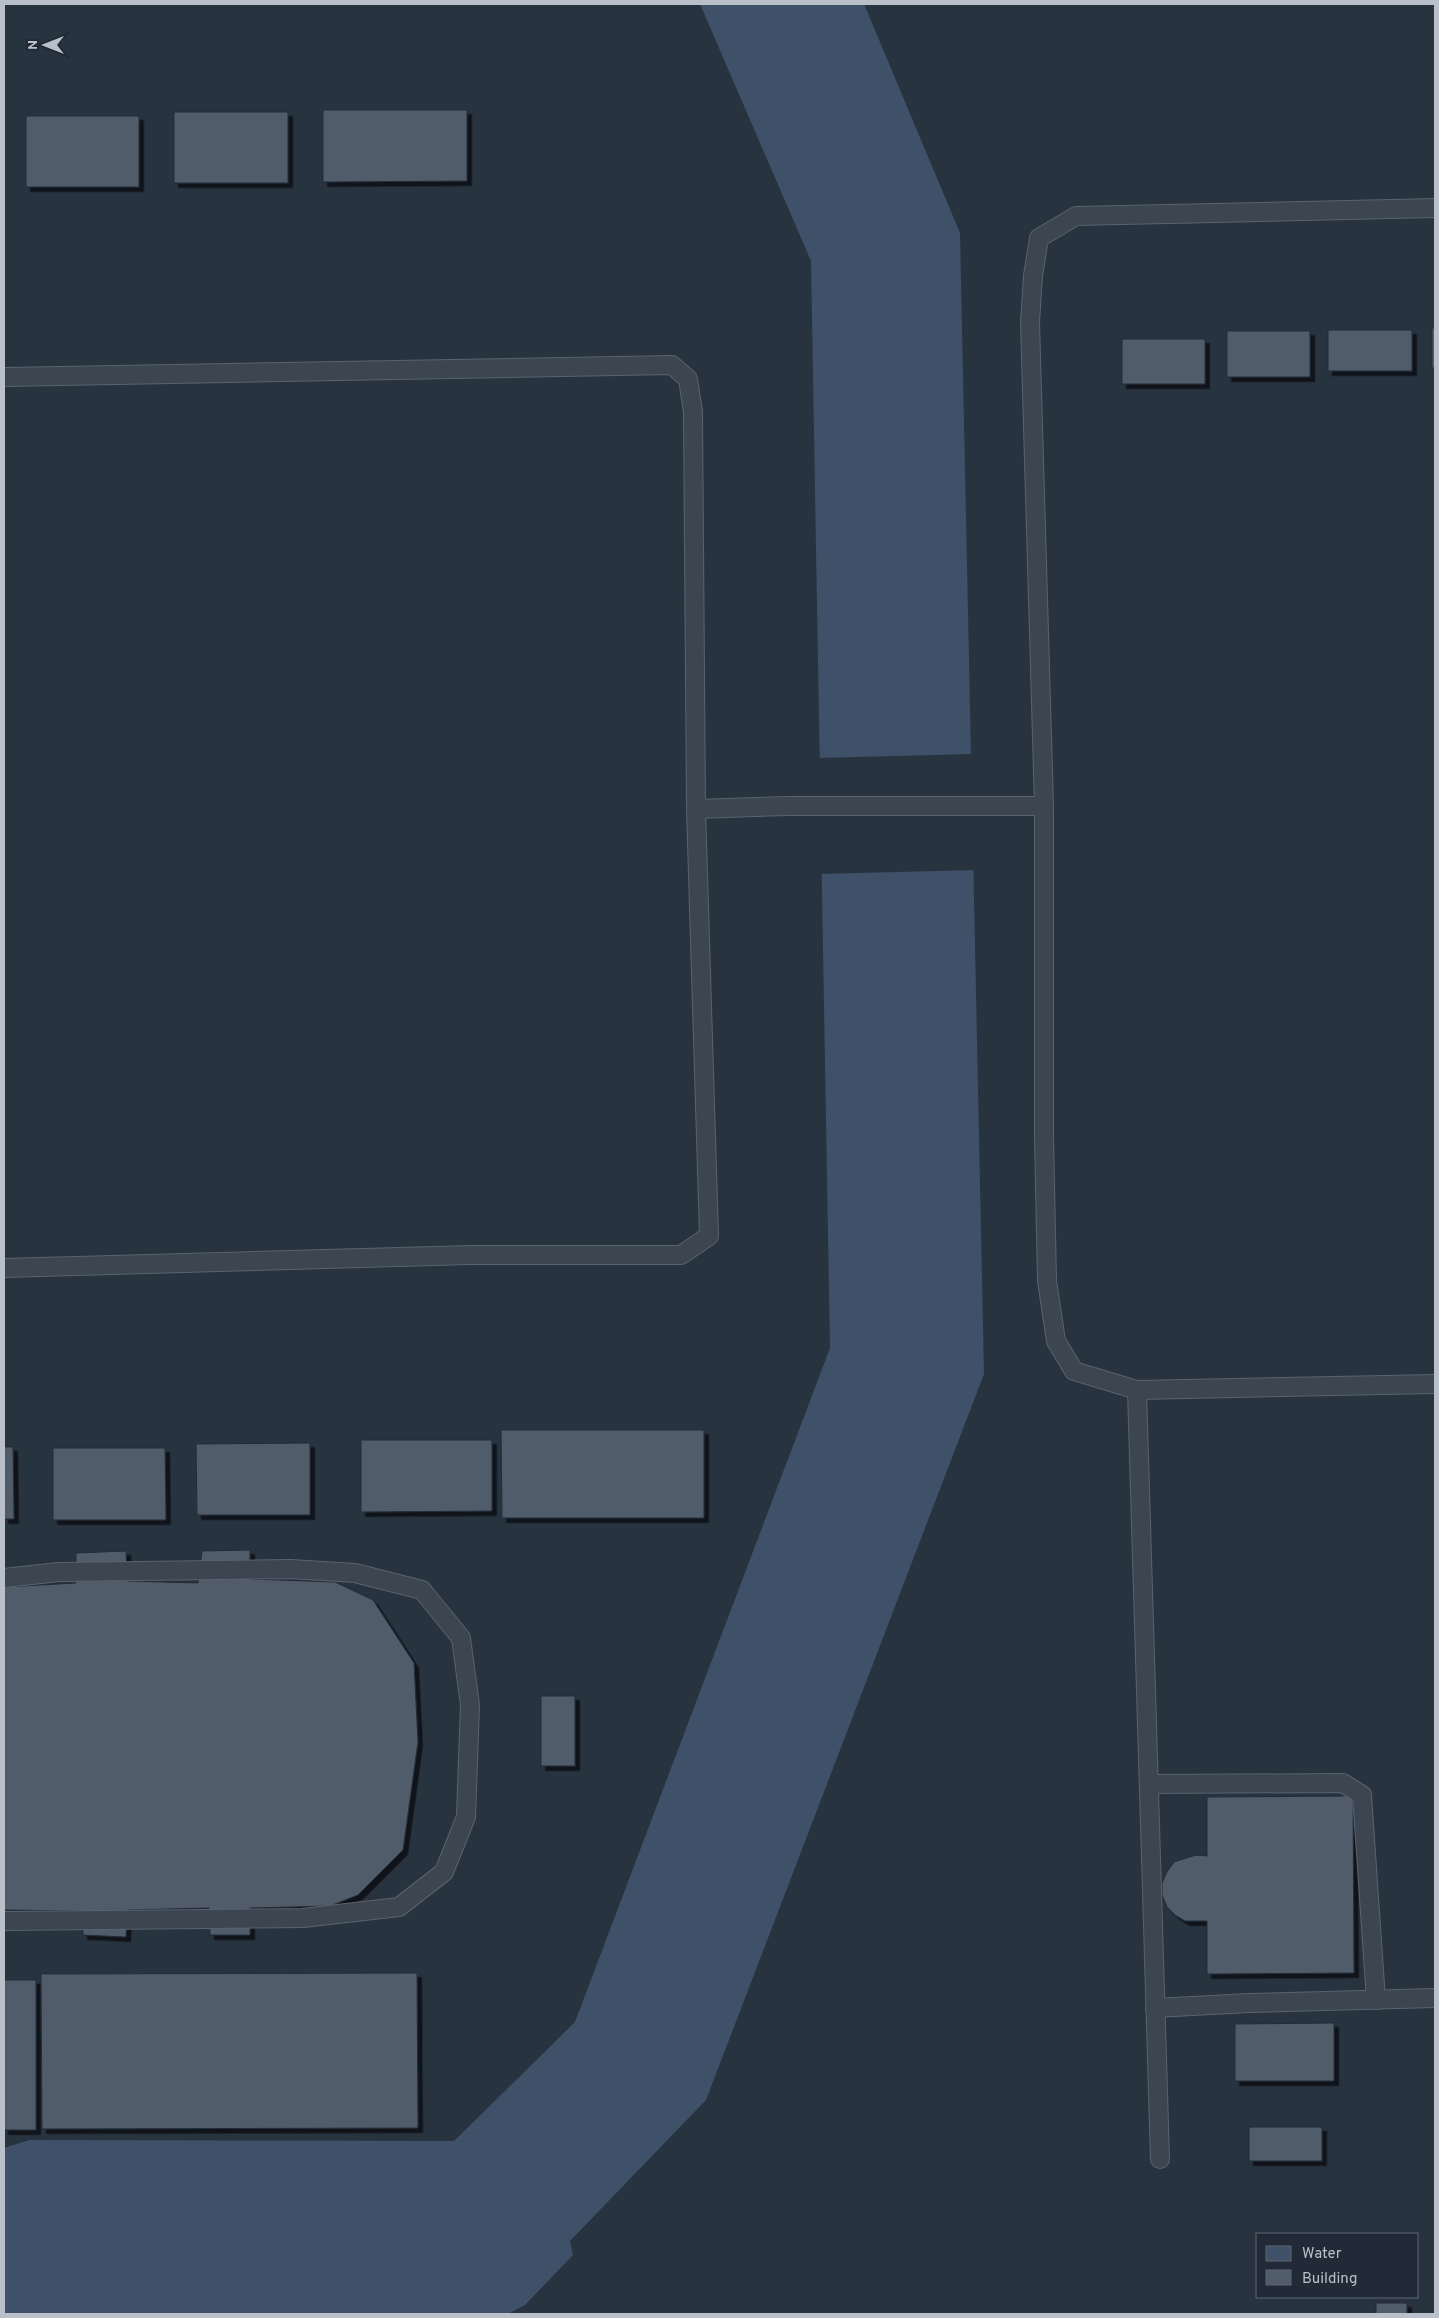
<svg xmlns="http://www.w3.org/2000/svg" width="1439" height="2318" viewBox="0 0 1439 2318" font-family="Overpass,sans-serif">
	<defs>
		<filter id="shadow"><feDropShadow dx="4.5" dy="4.5" stdDeviation="0" flood-color="#0009"/></filter>
	</defs>
	<rect width="100%" height="100%" fill="#283340"/>
	<path fill="#3f5168" d="M700,4H864L960,233L984,1374L706,2100L570,2241L573,2255L525,2305L508,2314H4V2148L29,2140L454,2141L575,2022L830,1348L811,261Z"/>
	<path fill="#283340" d="M974,754L976,870L819,874L817,758Z"/>
	<g fill="#515c6b" stroke="#232c38" filter="url(#shadow)">
		<path d="M323,110H467V181L323,182Z"/>
		<rect x="174" y="112" width="114" height="71"/>
		<rect x="26" y="116" width="113" height="71"/>
		<rect x="1432" y="328" width="3" height="40"/>
		<rect x="1328" y="330" width="84" height="41"/>
		<rect x="1227" y="331" width="83" height="46"/>
		<rect x="1122" y="339" width="83" height="45"/>
		<path d="M501,1430H704V1518H502Z"/>
		<path d="M361,1440H492V1511L361,1512Z"/>
		<path d="M310,1443V1515H197L196,1444Z"/>
		<path d="M4,1447H13L14,1519H4Z"/>
		<path d="M53,1448H165L166,1520H53Z"/>
		<path d="M250,1550V1579L335,1582L373,1600L414,1663L418,1742L403,1850L358,1895L330,1906L250,1908V1935H210L209,1908L127,1910L126,1937L83,1935V1911L4,1910V1587L76,1583V1553L126,1551L127,1581L198,1583L202,1551Z"/>
		<rect x="541" y="1696" width="34" height="70"/>
		<path d="M1353,1796L1354,1973L1207,1974V1921H1185L1175,1915L1167,1907L1162,1895V1883L1167,1872L1174,1862L1196,1855L1207,1856V1797Z"/>
		<path d="M417,1973L418,2128L42,2129L41,1974Z"/>
		<rect x="4" y="1980" width="32" height="150"/>
		<path d="M1334,2023V2081H1235V2024Z"/>
		<rect x="1249" y="2127" width="73" height="34"/>
		<rect x="1376" y="2303" width="31" height="11"/>
	</g>
	<g fill="none" stroke-linecap="round" stroke-linejoin="round">
		<defs>
			<g id="lane">
				<path d="M1435,208L1076,216L1039,238L1033,276L1030,322L1044,806V1137L1047,1281L1056,1341L1074,1371L1137,1390L1435,1384"/>
				<path d="M4,377L672,365L688,379L693,412L696,809L709,1236L681,1255H471L4,1268"/>
				<path d="M696,809L788,806H1044"/>
				<path d="M1137,1390L1160,2159"/>
				<path d="M4,1578L59,1572L291,1569L355,1573L422,1590L461,1638L470,1705L466,1817L444,1872L399,1907L303,1918L4,1921"/>
				<path d="M1149,1784L1343,1783L1362,1795L1376,2000"/>
				<path d="M1155,2008L1249,2003L1435,1998"/>
			</g>
		</defs>
		<use href="#lane" stroke="#5a636e" stroke-width="20"/>
		<use href="#lane" stroke="#3c4550" stroke-width="18"/>
	</g>
	<rect width="1439" height="2318" fill="none" stroke="#b9c0ca" stroke-width="10"/>
	<rect x="1256" y="2233" width="162" height="65" fill="#212a36" stroke="#5e6671"/>
	<rect x="1266" y="2246" width="25" height="15" fill="#3f5168" stroke="#5e6671"/>
	<text x="1302" y="2258" font-size="15" fill="#b9c0ca">Water</text>
	<rect x="1266" y="2270" width="25" height="15" fill="#515c6b" stroke="#5e6671"/>
	<text x="1302" y="2283" font-size="15" fill="#b9c0ca">Building</text>
	<g transform="translate(45 45) rotate(270)" stroke="#212a36" stroke-width="4" paint-order="stroke">
	<path d="M0-4L9 19L0 12L-9 19Z" fill="#b9c0ca"/>
	<text y="-8" font-size="14" font-weight="bold" text-anchor="middle" fill="#b9c0ca">N</text>
	</g>
</svg>
